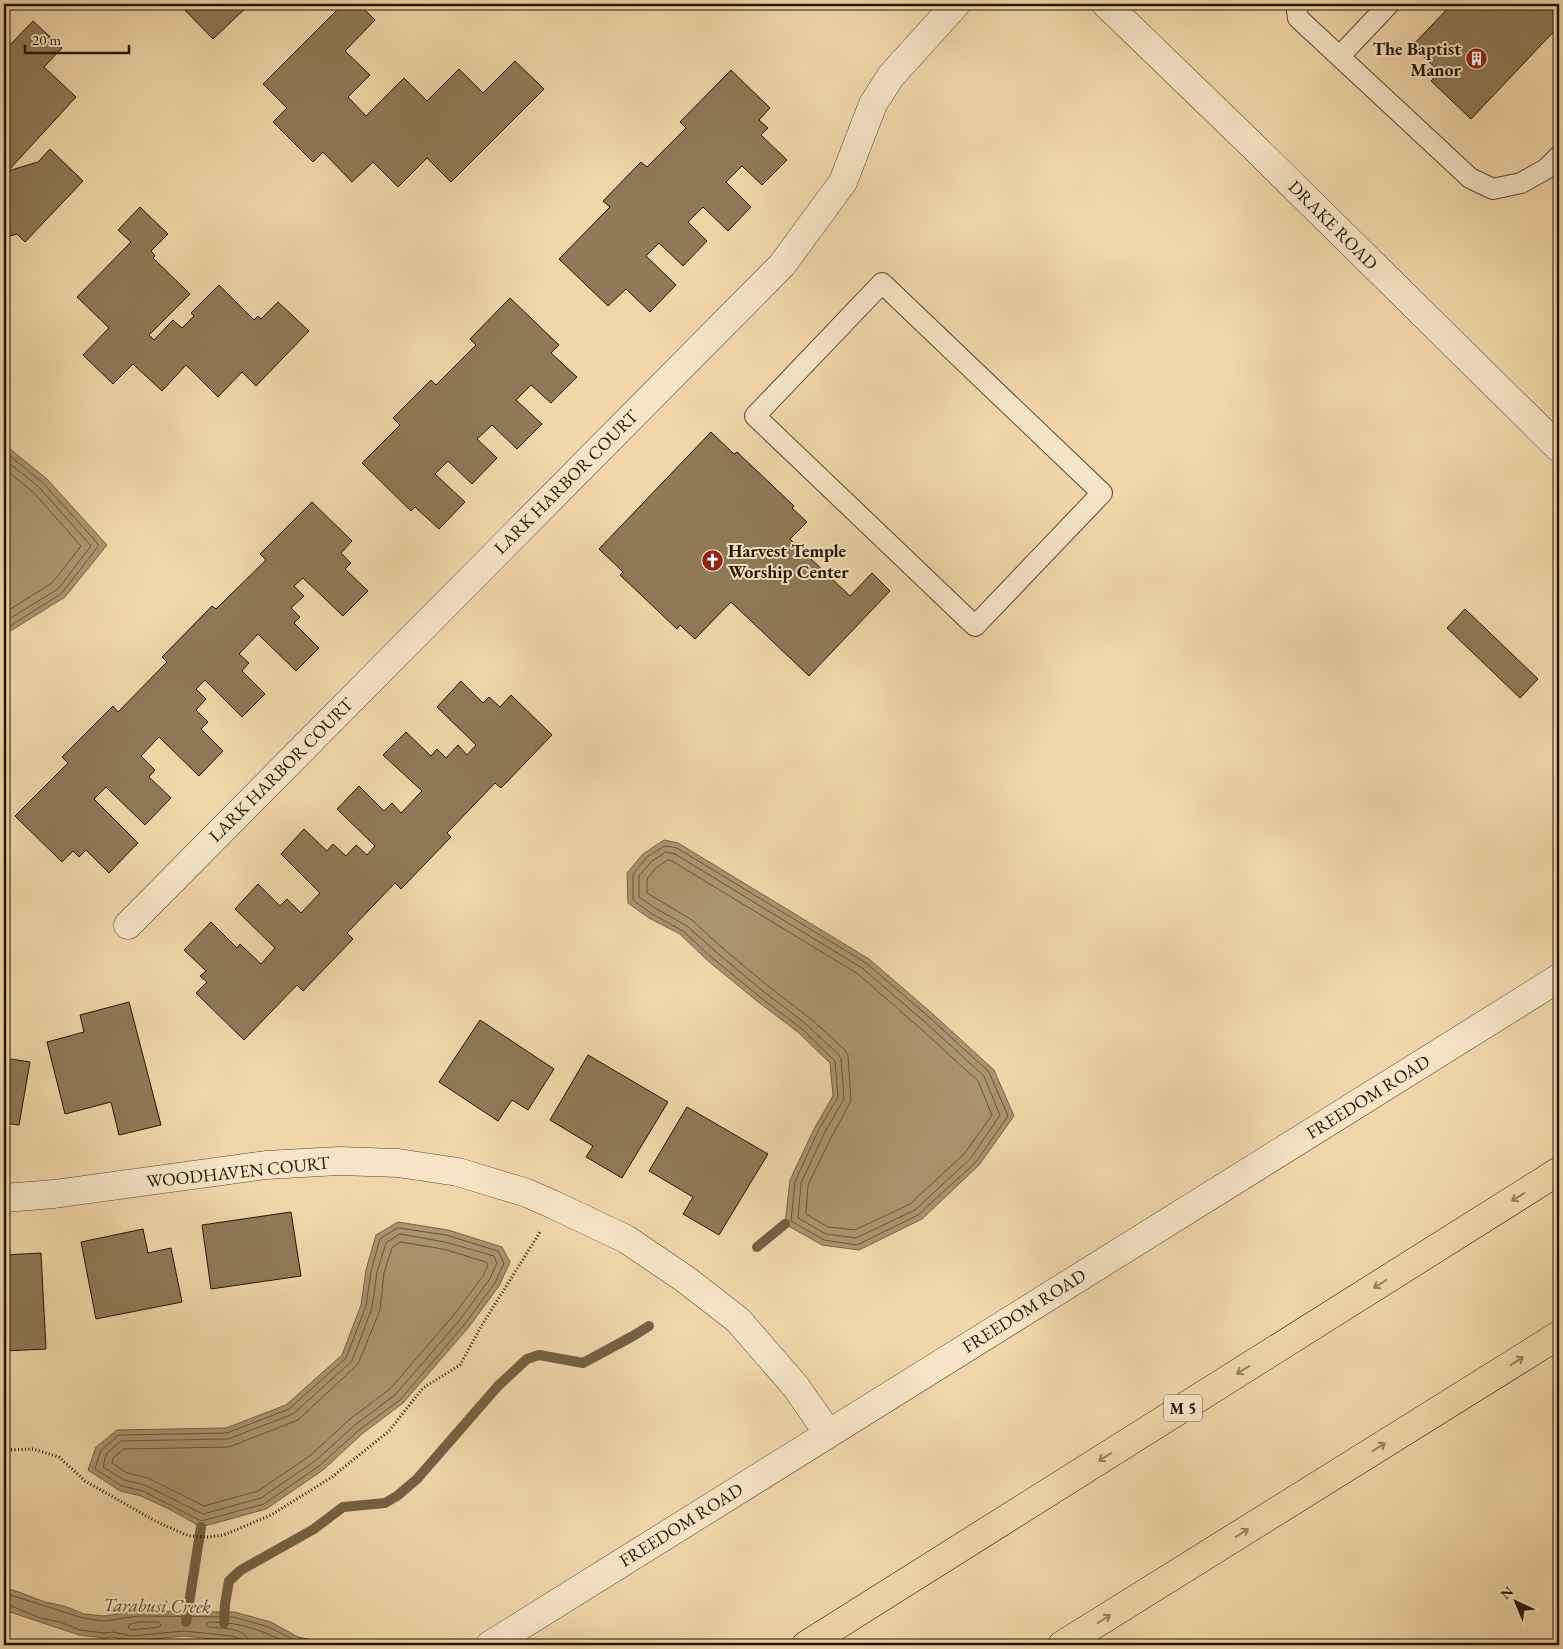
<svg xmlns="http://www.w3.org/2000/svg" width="1563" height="1649" viewBox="0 0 1563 1649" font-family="'EB Garamond',serif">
	<rect width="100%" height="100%" fill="#f0d6a9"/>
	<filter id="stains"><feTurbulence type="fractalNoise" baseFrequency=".004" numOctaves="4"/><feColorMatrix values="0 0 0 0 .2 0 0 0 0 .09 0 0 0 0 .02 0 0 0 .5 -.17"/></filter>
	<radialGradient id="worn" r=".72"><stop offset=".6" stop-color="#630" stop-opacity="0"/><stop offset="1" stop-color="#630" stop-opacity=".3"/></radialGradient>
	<g fill="#ab9470" stroke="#756143">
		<path d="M4,444L47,479L107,545L65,597L4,635Z"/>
		<path d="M664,840L678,843L869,959L934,1015L994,1070L1014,1116L979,1165L922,1219L859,1250L822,1245L785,1224L790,1180L814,1129L833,1096L830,1063L799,1033L757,1001L707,960L680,934L649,918L628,903L627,873L643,854Z"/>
		<path d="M398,1222L448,1230L502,1247L510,1262L499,1286L468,1328L403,1403L362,1434L323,1470L266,1509L201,1527L171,1510L141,1496L120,1491L88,1470L96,1447L117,1430L226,1428L286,1405L342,1355L361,1305L366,1270L376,1235Z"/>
		<path d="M4,1588L16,1591L45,1602L64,1606L84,1614L104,1616L138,1611L234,1612L271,1622L298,1637L335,1645H245L231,1641L184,1636L132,1641L112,1637L104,1638L79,1635L4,1610Z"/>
	</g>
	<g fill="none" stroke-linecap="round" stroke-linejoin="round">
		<g stroke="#685438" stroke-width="1">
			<path d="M4,451L43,483L99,545L62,593L4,630"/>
			<path d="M4,459L39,487L91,546L58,589L4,622"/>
			<path d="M4,468L34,493L81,546L52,583L4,613"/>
			<path d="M665,846L677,848L866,963L930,1018L989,1072L1008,1116L976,1162L918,1215L857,1245L824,1240L791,1221L795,1182L818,1131L838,1097L835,1061L802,1029L760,997L710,956L683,931L652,914L633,900V874L646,858Z"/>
			<path d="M666,852L675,854L862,968L926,1023L984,1076L1000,1115L971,1158L915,1210L856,1238L826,1234L798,1218L801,1183L824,1134L844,1099L841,1059L838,1054L806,1024L764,992L715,951L687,926L655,908L639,897V876L651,862Z"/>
			<path d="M668,860L672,861L858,974L921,1029L978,1081L992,1115L965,1153L910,1204L855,1230L828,1227L806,1214L808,1185L831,1138L851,1101L848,1055L844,1049L811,1019L768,986L720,946L692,920L647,893V879L656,868Z"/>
			<path d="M398,1228L446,1235L498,1251L504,1263L495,1283L464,1325L400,1400L359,1430L319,1466L264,1504L201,1521L143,1491L122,1486L95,1469L101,1450L119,1435L227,1433L289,1409L346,1358L366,1306L371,1271L380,1239Z"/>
			<path d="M400,1234L445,1242L494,1256L497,1263L489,1280L459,1321L395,1395L355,1425L315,1461L261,1498L203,1514L145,1485L124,1480L103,1467L106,1454L121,1441L228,1439L293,1414L352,1361L372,1308L377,1272L386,1243Z"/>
			<path d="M401,1242L443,1249L486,1262L488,1265L483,1276L453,1316L390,1389L350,1419L311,1455L258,1491L204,1506L148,1478L127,1473L112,1463L113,1458L124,1449L229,1447L298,1420L358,1364L380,1310L384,1273L392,1248Z"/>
			<path d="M4,1593L83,1618L104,1621L139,1616L233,1617L269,1627L296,1641L313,1645"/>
			<path d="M4,1606H11L40,1618L60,1622L80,1630L104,1633L113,1632L132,1636L184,1631L232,1636L241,1639L243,1645"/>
			<path d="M139,1622H159L161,1625L159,1627L132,1630L128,1628L129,1625Z"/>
			<path d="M249,1645C248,1626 222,1629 208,1627L206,1624L209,1622C240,1622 263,1630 291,1645"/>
		</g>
		<g stroke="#756143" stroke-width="10">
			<path d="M757,1247L785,1224"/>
			<path d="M186,1622L201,1527"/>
			<path d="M224,1623L225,1604L229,1581L241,1570L314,1529L343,1507L385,1503L397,1496L417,1479L498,1386L527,1359L539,1355L583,1363L633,1336L649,1326"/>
		</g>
	</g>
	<g fill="#8f7958" stroke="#251500">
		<path d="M179,4H250L213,39Z"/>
		<path d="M343,4H359L375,20L345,51L370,75L348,97L366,116L404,78L427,101L459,69L483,93L515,61L544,89L451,182L427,158L398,187L373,162L352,182L323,152L313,162L273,122L287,108L263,84Z"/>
		<path d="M1452,4H1559V26L1471,119L1431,81L1440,72L1412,46Z"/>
		<path d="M33,21L62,48L44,67L76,97L8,171L38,162L50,149L83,181L25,242L17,234L4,238V41L9,46Z"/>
		<path d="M731,70L770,108L759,120L768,128L761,135L787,160L762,185L742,166L726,182L751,207L728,231L703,207L688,222L707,241L683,266L659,243L646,256L676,285L650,312L626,289L608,306L559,259L610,207L603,201L641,162L647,167L686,128L680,122Z"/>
		<path d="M140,207L168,234L151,251L155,256L153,258L190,294L149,335L154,340L173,320L182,328L194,316L191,313L219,285L254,320L258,316L261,319L278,302L309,331L256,386L242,372L218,397L186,365L162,391L133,364L113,384L83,355L109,328L77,297L131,242L118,230Z"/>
		<path d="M510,298L559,345L551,353L577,377L551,403L531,385L516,400L542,424L517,449L492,425L477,439L497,458L472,484L448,461L435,474L465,502L439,529L415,507L411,511L362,463L400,425L393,418L431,380L436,385L476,345L470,339Z"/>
		<path d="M711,432L734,454L737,452L794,506L792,508L807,522L790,539L850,596L872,573L890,591L809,676L731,602L695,639L680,625L677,629L620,575L623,572L599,549Z"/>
		<path d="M312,502L352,541L341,553L351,563L345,569L368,591L343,616L303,578L294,586L304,596L291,608L300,617L294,623L319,648L296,671L258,634L239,654L249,663L242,671L265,694L242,717L205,680L196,689L206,699L196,710L208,722L201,729L223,751L199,776L159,737L141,756L155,770L149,777L171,798L145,825L106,787L94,799L138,843L109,873L86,850L79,857L73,851L62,862L15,816L68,763L62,757L113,706L118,712L167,662L162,657L212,606L216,609L266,560L260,554Z"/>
		<path d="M1465,609L1538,679L1520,698L1447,628Z"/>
		<path d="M461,681L483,703L489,697L500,707L511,695L552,735L501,788L495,783L447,833L451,837L401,889L395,883L347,933L353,939L303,991L297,985L244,1040L196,993L207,982L200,976L206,971L184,950L211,922L237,948L240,944L261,964L275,948L235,909L258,884L280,906L287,899L301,913L320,893L281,854L304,829L327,851L333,844L346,856L356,845L367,855L375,846L337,809L359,786L384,811L392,803L401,813L422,791L383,755L406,732L431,756L437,749L446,758L458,745L467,755L476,745L437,707Z"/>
		<path d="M129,1002L161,1125L119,1135L111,1102L65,1114L47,1042L84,1032L80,1015Z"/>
		<path d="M480,1020L554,1069L528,1110L512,1100L498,1121L439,1082Z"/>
		<path d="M588,1055L668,1102L622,1178L586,1157L593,1146L550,1120Z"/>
		<path d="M4,1058L30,1062L19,1125L4,1123Z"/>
		<path d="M687,1107L768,1154L719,1235L683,1214L693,1197L649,1171Z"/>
		<path d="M291,1212L301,1276L211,1289L202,1225Z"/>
		<path d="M143,1229L148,1253L171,1248L182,1302L96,1319L81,1242Z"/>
		<path d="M41,1253L46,1349L4,1351V1255Z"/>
	</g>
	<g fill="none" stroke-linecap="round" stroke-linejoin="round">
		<defs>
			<g id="service">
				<path d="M1296,4L1298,18L1470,178L1493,189L1521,183L1546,169L1559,156"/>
				<path d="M1340,56L1389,4"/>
				<path d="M882,283L1102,493L975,626L755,416Z"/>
			</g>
			<g id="minor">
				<path d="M128,925L782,265L843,182L873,104L891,76L956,4"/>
				<path d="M4,1198L54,1194L266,1165L339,1161L398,1163L458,1172L527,1193L554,1205L626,1239L685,1279L738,1320L796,1387L828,1433"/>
			</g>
			<g id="tertiary">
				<path d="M1106,4L1254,147L1559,448"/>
				<path d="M490,1645L1559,978"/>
			</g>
			<g id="motorway">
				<path d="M806,1645L1559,1171"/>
				<path d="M1062,1645L1559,1335"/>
			</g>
		</defs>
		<use href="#service" stroke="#58452a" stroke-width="22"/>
		<use href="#minor" stroke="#58452a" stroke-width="29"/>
		<use href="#tertiary" stroke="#58452a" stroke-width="29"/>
		<use href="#motorway" stroke="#251500" stroke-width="29"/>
		<path stroke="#251500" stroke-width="3" stroke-dasharray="1 2.5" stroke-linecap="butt" d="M4,1450L33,1449L59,1457L85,1481L157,1522L189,1536L208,1537L224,1535L271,1515L332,1477L389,1431L423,1388L460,1365L482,1325L540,1232"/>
		<use href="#service" stroke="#f5e4c7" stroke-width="20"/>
		<use href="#minor" stroke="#f5e4c7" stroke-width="28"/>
		<use href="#tertiary" stroke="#f5e4c7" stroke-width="28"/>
		<use href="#motorway" stroke="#f0d6a9" stroke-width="28"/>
	</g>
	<defs><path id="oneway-shaft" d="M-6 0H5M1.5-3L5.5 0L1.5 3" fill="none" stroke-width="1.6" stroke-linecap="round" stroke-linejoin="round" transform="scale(1.25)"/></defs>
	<g stroke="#957f5d">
		<use href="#oneway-shaft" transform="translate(1518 1197) rotate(148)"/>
		<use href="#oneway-shaft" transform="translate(1380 1284) rotate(148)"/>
		<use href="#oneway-shaft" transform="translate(1517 1361) rotate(-32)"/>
		<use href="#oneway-shaft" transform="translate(1243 1370) rotate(148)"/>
		<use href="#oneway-shaft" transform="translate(1379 1447) rotate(-32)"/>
		<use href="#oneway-shaft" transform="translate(1105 1457) rotate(148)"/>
		<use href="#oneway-shaft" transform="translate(1242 1533) rotate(-32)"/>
		<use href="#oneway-shaft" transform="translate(1104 1619) rotate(-32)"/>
	</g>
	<defs>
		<symbol id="building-disc" viewBox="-11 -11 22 22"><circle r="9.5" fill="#8f2418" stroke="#f5e4c7"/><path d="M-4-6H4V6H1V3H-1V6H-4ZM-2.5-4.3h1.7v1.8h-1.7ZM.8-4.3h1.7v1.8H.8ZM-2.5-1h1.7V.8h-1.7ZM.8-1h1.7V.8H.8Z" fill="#fff"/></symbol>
		<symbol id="church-disc" viewBox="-11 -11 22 22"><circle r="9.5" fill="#8f2418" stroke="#f5e4c7"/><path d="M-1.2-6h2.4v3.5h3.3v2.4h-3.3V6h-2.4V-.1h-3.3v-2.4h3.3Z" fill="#fff"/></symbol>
	</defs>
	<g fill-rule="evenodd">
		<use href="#building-disc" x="1464" y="46" width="25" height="25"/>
		<use href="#church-disc" x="700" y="548" width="25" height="25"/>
	</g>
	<g text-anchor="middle" stroke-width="4" stroke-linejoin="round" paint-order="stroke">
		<rect fill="#f5e4c7" stroke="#63533c" stroke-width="1" x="1164" y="1394.5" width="38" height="27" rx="4"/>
		<g font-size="16" font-weight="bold" fill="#251500">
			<text x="1183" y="1414">M 5</text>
		</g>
		<g font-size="18" font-weight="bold" fill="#251500" stroke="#f5e4c7" text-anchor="end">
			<text x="1461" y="55">The Baptist<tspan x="1461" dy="21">Manor</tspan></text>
			<text x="728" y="557" text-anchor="start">Harvest Temple<tspan x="728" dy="21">Worship Center</tspan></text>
		</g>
		<g font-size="18" fill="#251500" stroke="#f5e4c7">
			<text transform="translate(1333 225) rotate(45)" y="6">DRAKE ROAD</text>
			<text transform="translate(566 482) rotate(-45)" y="6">LARK HARBOR COURT</text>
			<text transform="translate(281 770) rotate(-45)" y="6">LARK HARBOR COURT</text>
			<text transform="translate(1368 1097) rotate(-32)" y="6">FREEDOM ROAD</text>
			<text transform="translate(238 1172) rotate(-6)" y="6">WOODHAVEN COURT</text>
			<text transform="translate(1024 1311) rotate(-32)" y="6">FREEDOM ROAD</text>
			<text transform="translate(681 1525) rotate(-32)" y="6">FREEDOM ROAD</text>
		</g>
		<g font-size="19" font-style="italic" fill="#5b482d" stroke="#f5e4c7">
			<text transform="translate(157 1605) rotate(1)" y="7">Tarabusi Creek</text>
		</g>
	</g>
	<rect width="1563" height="1649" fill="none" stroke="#f0d6a9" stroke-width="20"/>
	<rect x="5" y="5" width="1553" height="1639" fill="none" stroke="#251500" stroke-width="2.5"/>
	<rect x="10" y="10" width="1543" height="1629" fill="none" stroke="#251500"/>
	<g transform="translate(1516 1602) rotate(316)" stroke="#f5e4c7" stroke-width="4" paint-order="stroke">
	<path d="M0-4L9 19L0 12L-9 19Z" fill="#251500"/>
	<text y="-8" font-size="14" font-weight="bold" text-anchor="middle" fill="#251500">N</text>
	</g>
	<path d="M25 45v8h104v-8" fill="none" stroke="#251500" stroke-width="2.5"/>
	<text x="32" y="45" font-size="15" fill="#251500" stroke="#f5e4c7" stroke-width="4" paint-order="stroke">20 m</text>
	<rect width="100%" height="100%" filter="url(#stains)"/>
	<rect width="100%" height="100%" fill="url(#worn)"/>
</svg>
